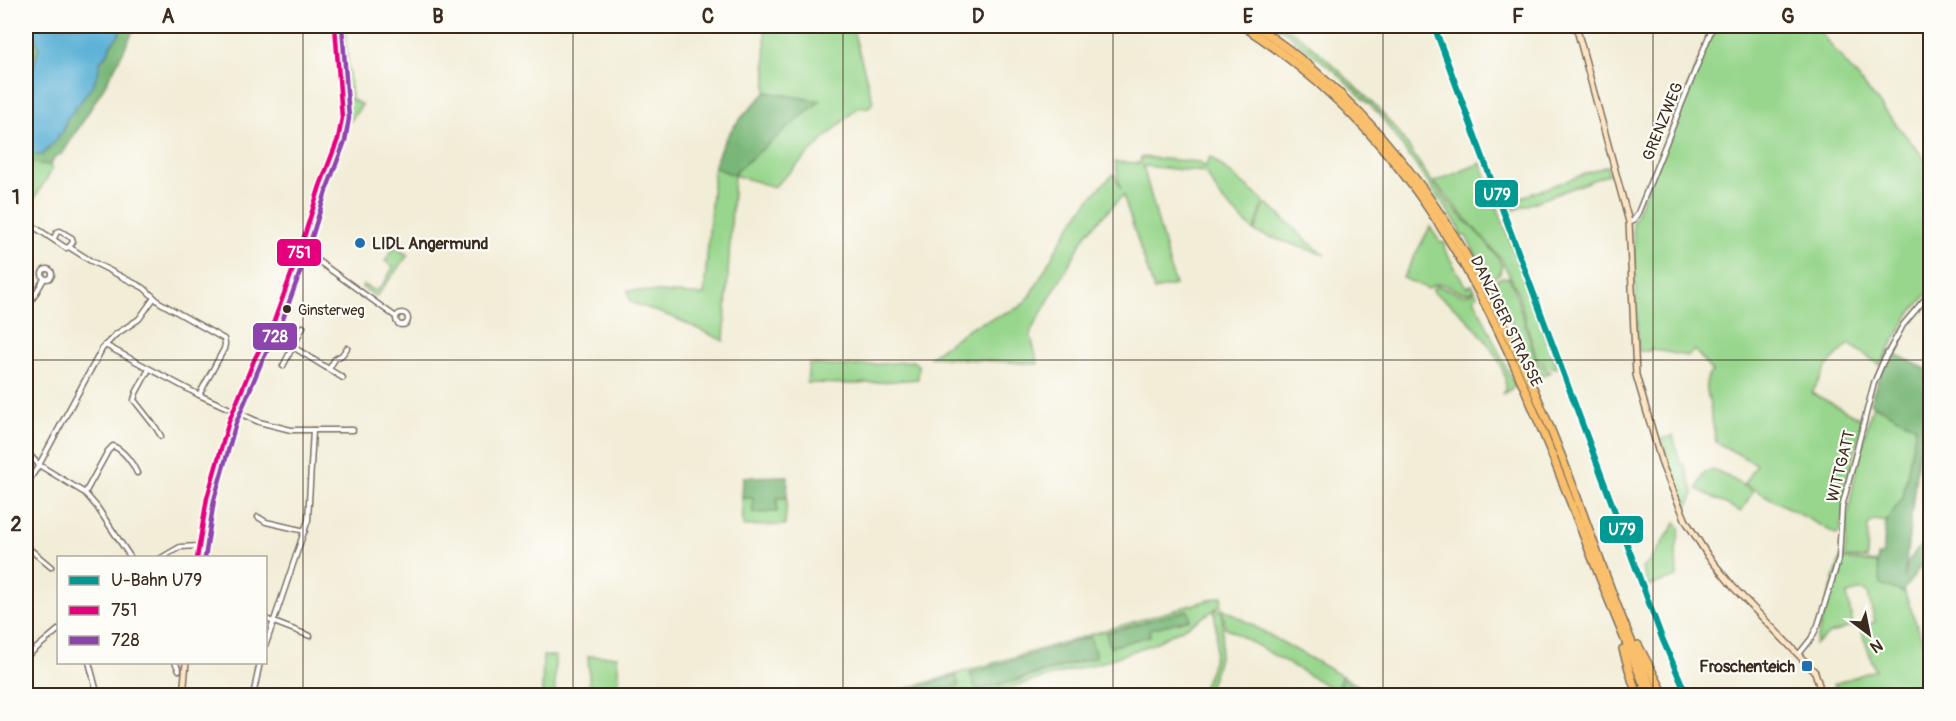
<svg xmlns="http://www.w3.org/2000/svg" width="1956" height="721" viewBox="0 0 1956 721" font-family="Pangolin,sans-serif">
	<rect width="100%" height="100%" fill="#fdfcf7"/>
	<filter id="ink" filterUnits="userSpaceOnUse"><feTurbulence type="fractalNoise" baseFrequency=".0167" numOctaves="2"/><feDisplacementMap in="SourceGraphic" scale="12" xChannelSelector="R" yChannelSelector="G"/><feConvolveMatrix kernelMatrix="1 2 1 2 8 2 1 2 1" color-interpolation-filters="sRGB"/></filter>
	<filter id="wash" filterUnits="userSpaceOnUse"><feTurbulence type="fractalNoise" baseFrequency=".008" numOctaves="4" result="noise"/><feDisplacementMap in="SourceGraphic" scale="24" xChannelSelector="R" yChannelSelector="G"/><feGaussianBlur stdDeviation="1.35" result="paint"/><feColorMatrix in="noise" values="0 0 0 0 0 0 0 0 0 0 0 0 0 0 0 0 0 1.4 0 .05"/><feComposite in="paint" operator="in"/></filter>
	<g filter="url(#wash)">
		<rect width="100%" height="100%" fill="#f2edd7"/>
		<g fill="#97d68c" stroke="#698055" stroke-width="1.5" fill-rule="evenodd">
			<path d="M339,26H345L351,99L362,105L350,121H347Z"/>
			<path d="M765,26H852L873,102L869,107L857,108L774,187L734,175L724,341L677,319L633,303L630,301L628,290L704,295L714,167L734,175L736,171L819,101L766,92Z"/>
			<path d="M1278,26C1299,26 1380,110 1395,128C1412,150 1425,175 1443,196C1460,218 1491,242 1502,266L1500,273L1486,283V274L1466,236H1461L1459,232L1460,228L1380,115L1337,73Z"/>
			<path d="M1713,26H1815L1930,165V291L1909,315L1880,365L1849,344L1827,366L1812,393L1863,420L1851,466L1840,531L1836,534L1744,484L1756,464L1716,442L1706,384L1708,376L1712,372L1695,350L1687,356L1650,349V351H1638L1633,223Z"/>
			<path d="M1141,157L1199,162L1205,167L1210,157L1264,201L1254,231L1223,201L1205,172L1143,166L1175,285L1154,290L1123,195L1087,233L1031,331V337L1038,364L930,357L971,327L1020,307L1031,295C1054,253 1077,206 1114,174L1121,189L1115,162L1140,163Z"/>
			<path d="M26,162L50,165L52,170L26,212Z"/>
			<path d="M1481,163L1557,368L1546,366L1536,357L1517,290L1501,259L1434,182Z"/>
			<path d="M1607,166L1609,174L1509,212L1505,203Z"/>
			<path d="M1268,204L1306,240L1325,255L1255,232L1264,206Z"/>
			<path d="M1430,227L1440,242H1444L1445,245L1444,248L1466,287L1472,285L1475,290C1453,299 1447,274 1428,289L1403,278Z"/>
			<path d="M394,247L408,255L376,297L362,287L363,285L376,291L384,283L393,267L385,261Z"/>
			<path d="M1502,277L1509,278L1513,285L1535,357L1538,363L1551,372L1536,377L1496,289L1490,288L1488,285Z"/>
			<path d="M1438,286L1463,295L1475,292L1478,295L1474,298L1515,387L1502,394C1517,376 1480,332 1466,318C1457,308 1444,300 1433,292V289Z"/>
			<path d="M913,361L919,366L918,379L856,384L807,383L809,364C845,369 877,364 913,361Z"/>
			<path d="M1873,405L1916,426L1903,497L1886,522L1874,520L1868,526L1867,559L1845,558C1846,505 1859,455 1873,405Z"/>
			<path d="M1673,436L1681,465L1684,464L1694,494L1687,508L1669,464L1661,439Z"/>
			<path d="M1716,470L1753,491L1741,512L1697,489L1704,472Z"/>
			<path d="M742,498H753L754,513L777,512V498H787L785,525L743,526Z"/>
			<path d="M1676,523L1680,528L1676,552L1677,577L1648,586L1642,568L1649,562Z"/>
			<path d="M1840,559L1877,563L1882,585L1905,593L1930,661V695H1888L1884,687L1861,695H1844L1834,684L1875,670L1860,627L1875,622L1868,594L1862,590L1847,594L1853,626L1830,634L1815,644Z"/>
			<path d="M1222,596L1221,605L1197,621L1155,643L1106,661L982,695H906L921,691L958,686L956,676L899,694V695L881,696ZM1090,638L1096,657L1015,681L978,690L977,687Z"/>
			<path d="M1222,608L1342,676L1336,691L1225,627Z"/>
			<path d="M1218,609L1222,611C1225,642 1218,667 1206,695H1200C1213,666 1221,644 1214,611Z"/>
			<path d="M543,656H555V695H513H542Z"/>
			<path d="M617,656L620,695H590L588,656Z"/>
		</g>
		<g fill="#79b778" stroke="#5a704b" stroke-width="1.5">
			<path d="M26,26H32L39,48L32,71L28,72L26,77Z"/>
			<path d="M123,26H135C116,71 89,111 63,153L55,157L50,165L26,162V155C30,154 37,156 41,154C51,151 55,135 64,129L67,118L75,106L84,97L94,83L99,70L100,61L107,54L111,44L118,36Z"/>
			<path d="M766,92L820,101L736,171L734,175L714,167C724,132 741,118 766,92Z"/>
			<path d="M1889,351L1930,371V418L1920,439L1904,579L1908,562L1930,532V552L1904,590L1905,593L1881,585L1877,563L1878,556L1883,555L1886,522L1903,497L1916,427L1870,403L1881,370Z"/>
			<path d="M788,476L787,498H777V512L753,513V498H742L743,477Z"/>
			<path d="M1187,610L1189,613L1191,619L1150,629V636L1110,647L1106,633Z"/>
			<path d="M1090,637L1096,657L978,690L977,688H975L970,673Z"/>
			<path d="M956,676L959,686L930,695L929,693L922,695L921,691L899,695V693Z"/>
			<path d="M1342,676L1374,695H1335Z"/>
		</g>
		<path fill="#5ab1d6" stroke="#4a6e7a" stroke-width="1.5" d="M32,26H123L118,36L111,44L107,54L100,61L99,70L94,83L78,106H75L76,109L67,118L62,134H58L59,137L42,155L35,154L30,156L26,155V77L28,72L32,71L39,48Z"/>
	</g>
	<g filter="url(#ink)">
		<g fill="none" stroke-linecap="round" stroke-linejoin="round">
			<defs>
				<g id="street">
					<path d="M1629,222L1633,221L1638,213L1713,26"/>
					<path d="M33,226L66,248L69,247L91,261L144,288L159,302L224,339L225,344L224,349L199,395"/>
					<path d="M54,238L57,232L60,231L72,238L73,242L69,247"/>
					<path d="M300,250L307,253L396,317"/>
					<circle cx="47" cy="274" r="5"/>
					<path d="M26,310L44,279"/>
					<circle cx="402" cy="319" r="6"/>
					<path d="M269,332L343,378"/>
					<path d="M105,345L199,395L259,422L291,430H353"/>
					<path d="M283,366L303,327"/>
					<path d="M149,369L136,393L134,400L156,428L161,436"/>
					<path d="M329,369L335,359L342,355L347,348"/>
					<path d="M26,451L39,465L85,493L97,507L131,558"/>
					<path d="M26,485L39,465L102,349L115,335L139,319L154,298"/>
					<path d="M85,493L108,451L113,446C123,450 133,463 137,473"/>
					<path d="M258,517L266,522L305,531"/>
					<path d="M26,546L51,567"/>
					<path d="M161,558L180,547L199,546"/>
					<path d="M266,619L310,636"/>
					<path d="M266,644L308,520L313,430"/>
					<path d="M1799,654L1811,639L1818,625L1839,558L1842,507L1874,383L1883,362L1903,325L1930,293"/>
					<path d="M26,657L58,630"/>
					<path d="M89,662L98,696"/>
					<path d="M175,662L179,670"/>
					<path d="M26,686V696"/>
					<path d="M253,696L260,662"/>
				</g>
				<g id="secondary">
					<path d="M1576,26L1629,222L1636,375L1663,467L1686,521L1708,556L1734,588L1815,672L1819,685L1820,696"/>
					<path d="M197,558L207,498L229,421L255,358L273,324L300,250L320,186L338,139L342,118L335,26"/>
					<path d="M183,696L186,662"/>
				</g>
				<g id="highway">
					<path d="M1243,26C1490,186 1537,446 1649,696"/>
					<path d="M1256,26C1415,133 1498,292 1566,468C1595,544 1620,623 1656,696"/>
					<path d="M1638,645L1665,696"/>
					<path d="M1623,649L1637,696"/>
				</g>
			</defs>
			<use href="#street" stroke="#7b6e5f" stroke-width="7"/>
			<use href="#secondary" stroke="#7b6e5f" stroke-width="8"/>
			<use href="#highway" stroke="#7b6e5f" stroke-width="10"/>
			<use href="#street" stroke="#fff" stroke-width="4"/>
			<use href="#secondary" stroke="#fde5c4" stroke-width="5"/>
			<use href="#highway" stroke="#f9bf6c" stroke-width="7"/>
			<defs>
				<path id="bus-1" d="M197,558L207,498L229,421L255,358L273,324L300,250L320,186L338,139L342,118L335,26"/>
				<path id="bus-2" d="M205,558L214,500L236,423L262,361L280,327L307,253L327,188L345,141L349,118L342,26"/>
			</defs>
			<use href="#bus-1" stroke="#fdfcf7" stroke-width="9"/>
			<use href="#bus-2" stroke="#fdfcf7" stroke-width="9"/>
			<use href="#bus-1" stroke="#e5007d" stroke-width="4.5"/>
			<use href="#bus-2" stroke="#8e44ad" stroke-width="4.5"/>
			<defs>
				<path id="metro-1" d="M1434,26L1662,638L1687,696"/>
			</defs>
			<use href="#metro-1" stroke="#fdfcf7" stroke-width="10"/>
			<use href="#metro-1" stroke="#009a93" stroke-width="6"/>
		</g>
	</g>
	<path fill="none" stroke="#3b2a1e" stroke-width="1.5" stroke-opacity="0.55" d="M303,26V696M573,26V696M843,26V696M1113,26V696M1383,26V696M1653,26V696M26,360H1930"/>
	<g fill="#1f6fb2" stroke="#fdfcf7" stroke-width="2">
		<circle cx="360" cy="243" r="6"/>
		<rect x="1801" y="660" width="12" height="12" rx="3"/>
	</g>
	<circle fill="#3b2a1e" stroke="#fdfcf7" stroke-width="2" cx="287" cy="309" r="5"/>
	<g text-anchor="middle" stroke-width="4.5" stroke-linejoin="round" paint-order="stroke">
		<g font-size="14" fill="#3b2a1e" stroke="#fdfcf7" text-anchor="start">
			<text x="298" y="315">Ginsterweg</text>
		</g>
		<g font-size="16" fill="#3b2a1e" stroke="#fdfcf7">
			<text transform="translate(1662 121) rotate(-68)" y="6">GRENZWEG</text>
			<text transform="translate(1507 321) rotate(64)" y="6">DANZIGER STRASSE</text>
			<text transform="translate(1840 466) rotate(-76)" y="6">WITTGATT</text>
		</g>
		<g font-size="16" font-weight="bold" fill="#3b2a1e" stroke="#fdfcf7" text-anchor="start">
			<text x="372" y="249">LIDL Angermund</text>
			<text x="1795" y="672" text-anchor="end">Froschenteich</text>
		</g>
	</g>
	<g stroke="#fdfcf7" stroke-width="2">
		<rect x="1474" y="179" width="45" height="29" rx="6" fill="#009a93"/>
		<rect x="276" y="238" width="46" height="29" rx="6" fill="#e5007d"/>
		<rect x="252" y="322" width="46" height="29" rx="6" fill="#8e44ad"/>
		<rect x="1599" y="515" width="45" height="29" rx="6" fill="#009a93"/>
	</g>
	<g font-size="16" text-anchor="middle" font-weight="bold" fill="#fff">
		<text x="1497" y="200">U79</text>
		<text x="299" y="258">751</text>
		<text x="275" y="342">728</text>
		<text x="1622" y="535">U79</text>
	</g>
	<rect width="1956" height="721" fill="none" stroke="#fdfcf7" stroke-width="66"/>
	<rect x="57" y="556" width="210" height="108" fill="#fdfcf7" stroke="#afa8a0" stroke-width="1.5"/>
	<rect x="69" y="576" width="30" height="9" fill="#009a93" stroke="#afa8a0" stroke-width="1.5"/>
	<text x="111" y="586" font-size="18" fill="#3b2a1e">U-Bahn U79</text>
	<rect x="69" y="606" width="30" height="9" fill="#e5007d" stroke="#afa8a0" stroke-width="1.5"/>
	<text x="111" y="616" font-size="18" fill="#3b2a1e">751</text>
	<rect x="69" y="636" width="30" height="9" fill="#8e44ad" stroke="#afa8a0" stroke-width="1.5"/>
	<text x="111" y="646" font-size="18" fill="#3b2a1e">728</text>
	<g transform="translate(1869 634) rotate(148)" stroke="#fdfcf7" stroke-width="4.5" paint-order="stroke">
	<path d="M0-4.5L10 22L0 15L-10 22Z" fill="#3b2a1e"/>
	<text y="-9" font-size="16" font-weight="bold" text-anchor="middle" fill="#3b2a1e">N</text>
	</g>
	<rect x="33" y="33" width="1890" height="655" fill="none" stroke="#3b2a1e" stroke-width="2"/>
	<g font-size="20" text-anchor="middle" font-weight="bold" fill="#3b2a1e">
		<text x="168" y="23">A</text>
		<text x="438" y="23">B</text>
		<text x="708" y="23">C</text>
		<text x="978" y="23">D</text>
		<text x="1248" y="23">E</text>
		<text x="1518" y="23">F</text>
		<text x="1788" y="23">G</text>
		<text x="16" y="204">1</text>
		<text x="16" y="531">2</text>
	</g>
</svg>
